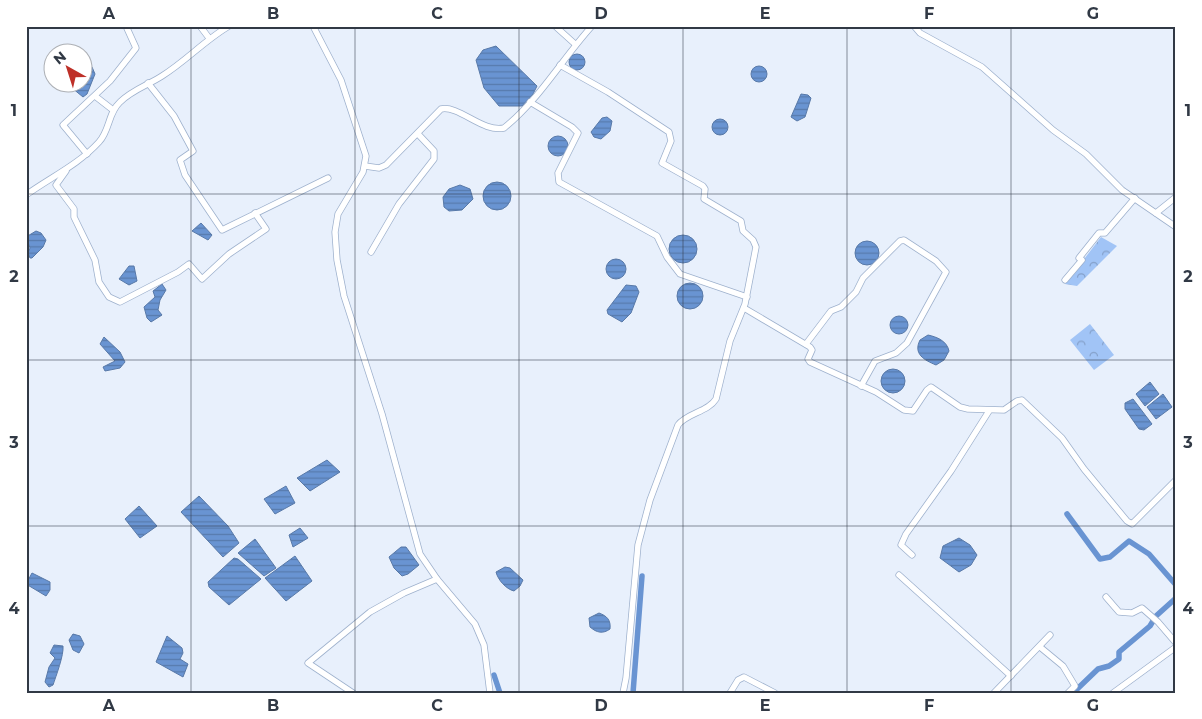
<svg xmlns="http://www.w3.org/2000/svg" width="1202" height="719" viewBox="0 0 1202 719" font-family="Montserrat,sans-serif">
	<defs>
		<pattern id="forest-crowns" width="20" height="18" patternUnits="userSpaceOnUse" patternTransform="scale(1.25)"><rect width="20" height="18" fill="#a1c4f6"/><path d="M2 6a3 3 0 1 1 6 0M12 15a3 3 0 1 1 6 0" fill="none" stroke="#84a0c9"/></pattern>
		<pattern id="water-rules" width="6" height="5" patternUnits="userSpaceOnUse" patternTransform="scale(1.25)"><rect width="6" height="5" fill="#6994d2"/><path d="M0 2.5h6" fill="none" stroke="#577aac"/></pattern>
	</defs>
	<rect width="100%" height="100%" fill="#e8f0fc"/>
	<g fill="url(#forest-crowns)">
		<path d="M1101,237L1117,246L1077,286L1065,284Z"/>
		<path d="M1090,324L1114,355L1094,370L1070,340Z"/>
	</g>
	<g fill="url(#water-rules)" stroke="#5879a8">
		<path d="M496,46L537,86L533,94L522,106H499L484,88L476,60L483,50Z"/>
		<circle cx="577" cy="62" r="8"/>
		<path d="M83,57L92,67L95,74L87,94L83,97L66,83L82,82Z"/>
		<circle cx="759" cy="74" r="8"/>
		<path d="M801,94L808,95L811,98L805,117L797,121L791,117Z"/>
		<path d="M607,117L612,121L610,131L601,139L594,137L591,132L602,118Z"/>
		<circle cx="720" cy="127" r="8"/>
		<circle cx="558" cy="146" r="10"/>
		<circle cx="497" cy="196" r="14"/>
		<path d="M460,185L470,189L473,199L462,210L449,211L444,207L443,197L449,189Z"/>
		<path d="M201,223L212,235L208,240L192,231Z"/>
		<path d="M36,231L41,233L46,240L43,247L32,258H30L28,253L30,248L26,237Z"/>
		<circle cx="683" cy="249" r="14"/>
		<circle cx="867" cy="253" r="12"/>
		<circle cx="616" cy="269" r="10"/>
		<path d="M129,266H134L137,281L129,285L119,279Z"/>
		<circle cx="690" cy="296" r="13"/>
		<path d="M162,284L166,290L160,300L158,310L162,315L151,322L147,318L144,307L155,297L153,291Z"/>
		<path d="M626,285L636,286L639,292L631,313L622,322L608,314L607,310Z"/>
		<circle cx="899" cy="325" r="9"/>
		<path d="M928,335C937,337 947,341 949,351L944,360L936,365C924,360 913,354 920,340Z"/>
		<path d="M104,337L120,352L125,362L120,368L105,371L103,367L115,361L100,344Z"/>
		<circle cx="893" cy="381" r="12"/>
		<path d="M1150,382L1159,394L1145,406L1136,394Z"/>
		<path d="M1163,394L1172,407L1156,419L1147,407Z"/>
		<path d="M1133,399L1152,424L1144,430L1139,429L1125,409V403Z"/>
		<path d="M327,460L340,472L310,491L297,478Z"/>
		<path d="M286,486L295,503L275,514L264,499Z"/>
		<path d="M199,496L228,526L239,543L223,557L181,512Z"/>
		<path d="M139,506L157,526L140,538L125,519Z"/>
		<path d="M300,528L308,538L293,547L289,535Z"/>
		<path d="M959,538L970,545L977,555L971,565L959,572L940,558L943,546Z"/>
		<path d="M255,539L276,568L264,576L238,553Z"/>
		<path d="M401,547H406L419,565L408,574L402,576L394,568L389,557Z"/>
		<path d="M295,556L312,581L286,601L265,578Z"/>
		<path d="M234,558L238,559L261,579L229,605L209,587L208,582Z"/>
		<path d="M505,567L510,568L523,580L520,586L514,591C506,589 498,580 496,572Z"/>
		<path d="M32,573L50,582V590L46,596L26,584Z"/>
		<path d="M599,613C607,616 611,620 610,629C603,634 597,633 590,627L589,618Z"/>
		<path d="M73,634L80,636L84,644L79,653L73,650L69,640Z"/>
		<path d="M167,636L182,648L183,653L180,659L188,664L183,677L156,662Z"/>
		<path d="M54,645L63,646C64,655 56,676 53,685L49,687L45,682L49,667L55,658L50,653Z"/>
	</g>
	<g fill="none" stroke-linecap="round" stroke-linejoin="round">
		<g stroke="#6994d2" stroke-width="5.5">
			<path d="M1067,514L1100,559L1110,557L1129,541L1149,554L1176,585"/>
			<path d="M494,675L500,693"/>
			<path d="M633,693L642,576"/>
			<path d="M1073,693L1098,669L1109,666L1119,659V652L1150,626L1156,616L1176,598"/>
		</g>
		<defs>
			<g id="minor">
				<path d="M200,26L209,38"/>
				<path d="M313,26L341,80L366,156L363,172L338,214L335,232L337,260L344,296L382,414L420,554L437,579L475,624L484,645L490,693"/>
				<path d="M555,26L575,44"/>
				<path d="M914,26L920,33L982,67L1053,130L1086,154L1122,190L1176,227"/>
				<path d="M560,65L608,92L669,132L671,141L662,163L703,186L705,189L704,199L741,221L743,231L753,240L756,247L745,304L730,341L716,399C708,412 687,413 678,425L650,500L638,545L626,678L623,693"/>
				<path d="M148,83L174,116L193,151L180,160L185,175L222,230L328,178"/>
				<path d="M95,96L113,110"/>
				<path d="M530,102L572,127L578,133L558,173L559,182L657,236L667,257L680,274L747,297"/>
				<path d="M87,154L63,125L110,81L136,48L126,26"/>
				<path d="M365,166L379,168L386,165L441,109C459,105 483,133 504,128C539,100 562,59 592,26"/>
				<path d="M66,171L56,185L74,209V217L95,260L99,282L109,297L120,302L178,272L189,264L202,279L229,254L266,229L255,213"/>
				<path d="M26,195C51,177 78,165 99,142C110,130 108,113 120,102C132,90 148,85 162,76C186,61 205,40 229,26"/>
				<path d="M1156,213L1176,197"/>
				<path d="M371,252L399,204L434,159V151L418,134"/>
				<path d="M1065,280L1082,260L1079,258L1099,233H1105L1135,198"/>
				<path d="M744,308L810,347L812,350L808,359L810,362L876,392L904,410L913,411L927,390L931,387L960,407L968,409L1004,410L1017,401L1022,400L1062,438L1084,469L1127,521L1132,524L1176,480"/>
				<path d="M806,344L831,311L841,307L856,292L863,278L900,241L904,240L936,261L946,272L907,343L896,353L875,361L861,386"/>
				<path d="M912,555L901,545L906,534L951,471L989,411"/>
				<path d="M899,575L1011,676"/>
				<path d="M1106,597L1119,612L1132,613L1142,608L1158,622L1176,643"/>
				<path d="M1040,647L1063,666L1075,686L1068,693"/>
				<path d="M353,693L308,663L370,612L404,593L437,579"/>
				<path d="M730,693L738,680L744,677L775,693"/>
				<path d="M994,693L1050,635"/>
				<path d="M1113,693L1176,647"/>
			</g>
		</defs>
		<use href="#minor" stroke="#9eb1cd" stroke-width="7"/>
		<use href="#minor" stroke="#fff" stroke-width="5.5"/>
	</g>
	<path fill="none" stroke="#313945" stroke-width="1" stroke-opacity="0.55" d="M191,26V693M355,26V693M519,26V693M683,26V693M847,26V693M1011,26V693M26,194H1176M26,360H1176M26,526H1176"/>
	<rect width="1202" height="719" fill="none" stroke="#ffffff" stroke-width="55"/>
	<g transform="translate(68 68) rotate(321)"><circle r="24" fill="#ffffff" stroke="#adb0b5"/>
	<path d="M0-4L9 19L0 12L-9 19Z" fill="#be3028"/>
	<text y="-8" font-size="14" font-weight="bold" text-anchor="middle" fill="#313945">N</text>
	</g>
	<rect x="28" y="28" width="1146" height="664" fill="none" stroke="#313945" stroke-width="2"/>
	<g font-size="16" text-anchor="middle" font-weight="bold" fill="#313945">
		<text x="109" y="19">A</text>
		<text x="273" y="19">B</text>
		<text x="437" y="19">C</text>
		<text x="601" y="19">D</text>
		<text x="765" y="19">E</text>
		<text x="929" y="19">F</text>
		<text x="1093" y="19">G</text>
		<text x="14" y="116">1</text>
		<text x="1188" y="116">1</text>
		<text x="14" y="282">2</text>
		<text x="1188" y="282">2</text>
		<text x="14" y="448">3</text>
		<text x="1188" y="448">3</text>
		<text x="14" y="614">4</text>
		<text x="1188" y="614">4</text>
		<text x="109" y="711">A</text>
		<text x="273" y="711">B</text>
		<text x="437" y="711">C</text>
		<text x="601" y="711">D</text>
		<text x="765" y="711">E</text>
		<text x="929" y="711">F</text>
		<text x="1093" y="711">G</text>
	</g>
</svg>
